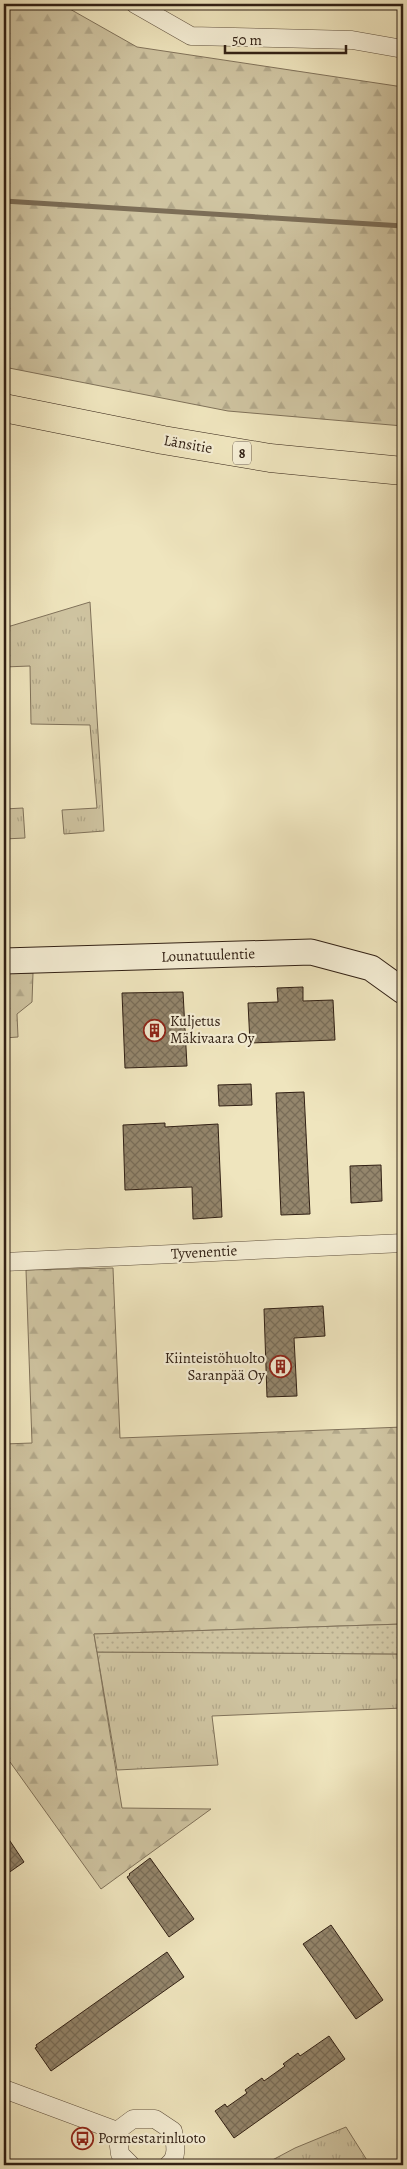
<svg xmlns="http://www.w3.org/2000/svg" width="407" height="2169" viewBox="0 0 407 2169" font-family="Alegreya,serif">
	<defs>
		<pattern id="grass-tufts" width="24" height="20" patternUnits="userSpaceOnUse" patternTransform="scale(1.25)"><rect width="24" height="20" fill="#cfc4a1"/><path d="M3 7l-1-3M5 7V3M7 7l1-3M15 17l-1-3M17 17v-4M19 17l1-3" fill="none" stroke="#b2a88a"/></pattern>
		<pattern id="forest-firs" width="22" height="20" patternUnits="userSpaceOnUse" patternTransform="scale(1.25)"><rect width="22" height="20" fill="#cfc4a1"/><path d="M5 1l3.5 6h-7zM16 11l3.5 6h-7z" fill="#b2a88a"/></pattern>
		<pattern id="garden-dots" width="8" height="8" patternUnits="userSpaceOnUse" patternTransform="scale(1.25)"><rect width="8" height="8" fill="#cfc4a1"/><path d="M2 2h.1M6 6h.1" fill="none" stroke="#b2a88a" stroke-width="1.8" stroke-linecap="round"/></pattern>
		<pattern id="building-cross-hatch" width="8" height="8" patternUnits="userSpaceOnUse" patternTransform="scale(1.25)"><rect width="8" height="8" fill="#94866c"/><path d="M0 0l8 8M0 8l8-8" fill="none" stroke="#796d58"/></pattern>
	</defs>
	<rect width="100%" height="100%" fill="#efe5be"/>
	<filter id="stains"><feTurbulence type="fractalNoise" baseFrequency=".004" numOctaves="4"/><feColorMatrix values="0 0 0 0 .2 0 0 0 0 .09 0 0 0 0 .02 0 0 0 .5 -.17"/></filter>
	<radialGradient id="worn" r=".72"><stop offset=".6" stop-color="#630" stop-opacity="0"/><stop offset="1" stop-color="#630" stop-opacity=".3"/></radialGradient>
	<g fill="url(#grass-tufts)" stroke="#80725a">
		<path d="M90,602L104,831L64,834L62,810L97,808L90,725L31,724L30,666L4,667V628Z"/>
		<path d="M23,808L25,838L4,839V809Z"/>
		<path d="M97,1652L403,1654V1708L212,1716L218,1765L117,1770Z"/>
		<path d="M346,2127L370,2165H263L295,2148Z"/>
	</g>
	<g fill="url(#forest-firs)" stroke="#80725a">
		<path d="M4,4H61L137,47L403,87V426L228,411L4,367Z"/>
		<path d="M4,973H33L32,1002L17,1014L18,1037L4,1038Z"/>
		<path d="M113,1268L120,1438L403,1427V1624L94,1634L122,1808L211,1809L101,1889L10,1762L4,1765V1444L32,1443L26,1270Z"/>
	</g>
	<path fill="url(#garden-dots)" stroke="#80725a" d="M403,1624V1654L97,1652L94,1634Z"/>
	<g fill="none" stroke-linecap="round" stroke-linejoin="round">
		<path stroke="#7c6e57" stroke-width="5" d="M4,201L403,226"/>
	</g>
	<g fill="url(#building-cross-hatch)" stroke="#312014">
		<path d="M303,987V1001L333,1000L335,1040L250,1043L248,1003L278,1002L277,988Z"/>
		<path d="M183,992L187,1066L125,1068L122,993Z"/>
		<path d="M251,1084L252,1105L219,1106L218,1085Z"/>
		<path d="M304,1092L310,1214L281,1215L276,1093Z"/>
		<path d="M165,1123V1127L218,1124L222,1217L193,1219L192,1187L125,1190L123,1125Z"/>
		<path d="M381,1165L382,1201L351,1203L350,1166Z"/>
		<path d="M323,1306L325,1336L294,1338L297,1396L267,1397L264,1309Z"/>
		<path d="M4,1832L24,1862L4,1876Z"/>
		<path d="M150,1858L194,1919L169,1937L127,1877L130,1875L129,1874Z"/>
		<path d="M331,1925L383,2000L356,2019L303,1944Z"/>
		<path d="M167,1952L184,1977L51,2071L35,2048L37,2047L36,2045Z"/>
		<path d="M329,2036L345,2059L234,2138L215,2111L225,2104L227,2107L247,2093L245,2090L262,2078L264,2081L285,2066L283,2064L298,2053L300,2056Z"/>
	</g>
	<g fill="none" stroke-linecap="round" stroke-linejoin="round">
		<defs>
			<g id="street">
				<path d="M135,4L191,36L352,40L403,49"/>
				<path d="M4,1262L403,1243"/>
				<path d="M4,2089L117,2131"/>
				<path d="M117,2131L133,2119H155L173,2131C175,2143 179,2157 168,2165"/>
				<path d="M117,2131L120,2154L131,2165"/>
			</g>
			<path id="secondary" d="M4,961L311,952L371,968L403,991"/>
			<path id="highway" d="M4,408L163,440L270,458L403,471"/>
		</defs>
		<use href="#street" stroke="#60513e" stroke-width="19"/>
		<use href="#secondary" stroke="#312014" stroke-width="27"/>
		<use href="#highway" stroke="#312014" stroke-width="29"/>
		<use href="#street" stroke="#f5eed5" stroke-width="18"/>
		<use href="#secondary" stroke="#f5eed5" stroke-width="25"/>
		<use href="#highway" stroke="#efe5be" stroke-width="28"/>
	</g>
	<defs>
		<symbol id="building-ring" viewBox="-11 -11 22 22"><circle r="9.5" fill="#f5eed5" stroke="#8f2418" stroke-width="1.5"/><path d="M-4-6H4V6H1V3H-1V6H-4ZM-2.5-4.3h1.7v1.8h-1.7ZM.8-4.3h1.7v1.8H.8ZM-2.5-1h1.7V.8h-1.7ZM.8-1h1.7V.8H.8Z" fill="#8f2418"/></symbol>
		<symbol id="bus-ring" viewBox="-11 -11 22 22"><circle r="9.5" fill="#f5eed5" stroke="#8f2418" stroke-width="1.5"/><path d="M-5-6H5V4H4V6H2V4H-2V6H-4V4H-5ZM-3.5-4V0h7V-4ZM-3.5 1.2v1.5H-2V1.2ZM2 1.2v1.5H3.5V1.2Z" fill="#8f2418"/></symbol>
	</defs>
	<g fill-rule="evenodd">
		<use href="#building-ring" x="142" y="1018" width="25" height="25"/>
		<use href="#building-ring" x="268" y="1354" width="25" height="25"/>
		<use href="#bus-ring" x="70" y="2126" width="25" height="25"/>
	</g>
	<g text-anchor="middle" stroke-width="4.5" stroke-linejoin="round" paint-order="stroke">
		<rect fill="#f5eed5" stroke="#6c5e4e" stroke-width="1" x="233" y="441.5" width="18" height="23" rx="4"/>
		<g font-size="14" font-weight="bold" fill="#312014">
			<text x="242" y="458">8</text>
		</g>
		<g font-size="15" fill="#312014" stroke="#f5eed5">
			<text transform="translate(188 444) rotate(10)" y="5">Länsitie</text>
			<text transform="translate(208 955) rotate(-2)" y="5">Lounatuulentie</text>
			<text transform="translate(204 1252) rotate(-3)" y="5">Tyvenentie</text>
		</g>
		<g font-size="15" fill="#312014" stroke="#f5eed5" text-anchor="start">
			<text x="170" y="1026">Kuljetus<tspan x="170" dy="17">Mäkivaara Oy</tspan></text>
			<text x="265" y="1363" text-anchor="end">Kiinteistöhuolto<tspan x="265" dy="17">Saranpää Oy</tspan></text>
			<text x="98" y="2143">Pormestarinluoto</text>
		</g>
	</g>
	<rect width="407" height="2169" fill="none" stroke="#efe5be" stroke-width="20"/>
	<rect x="5" y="5" width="397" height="2159" fill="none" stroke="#312014" stroke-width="2.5"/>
	<rect x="10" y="10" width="387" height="2149" fill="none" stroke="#312014"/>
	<path d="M225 45v8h121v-8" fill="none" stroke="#312014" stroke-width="2.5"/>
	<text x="232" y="45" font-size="15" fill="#312014" stroke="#f5eed5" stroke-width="4" paint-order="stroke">50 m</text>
	<rect width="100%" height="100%" filter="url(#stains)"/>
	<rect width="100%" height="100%" fill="url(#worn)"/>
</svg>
